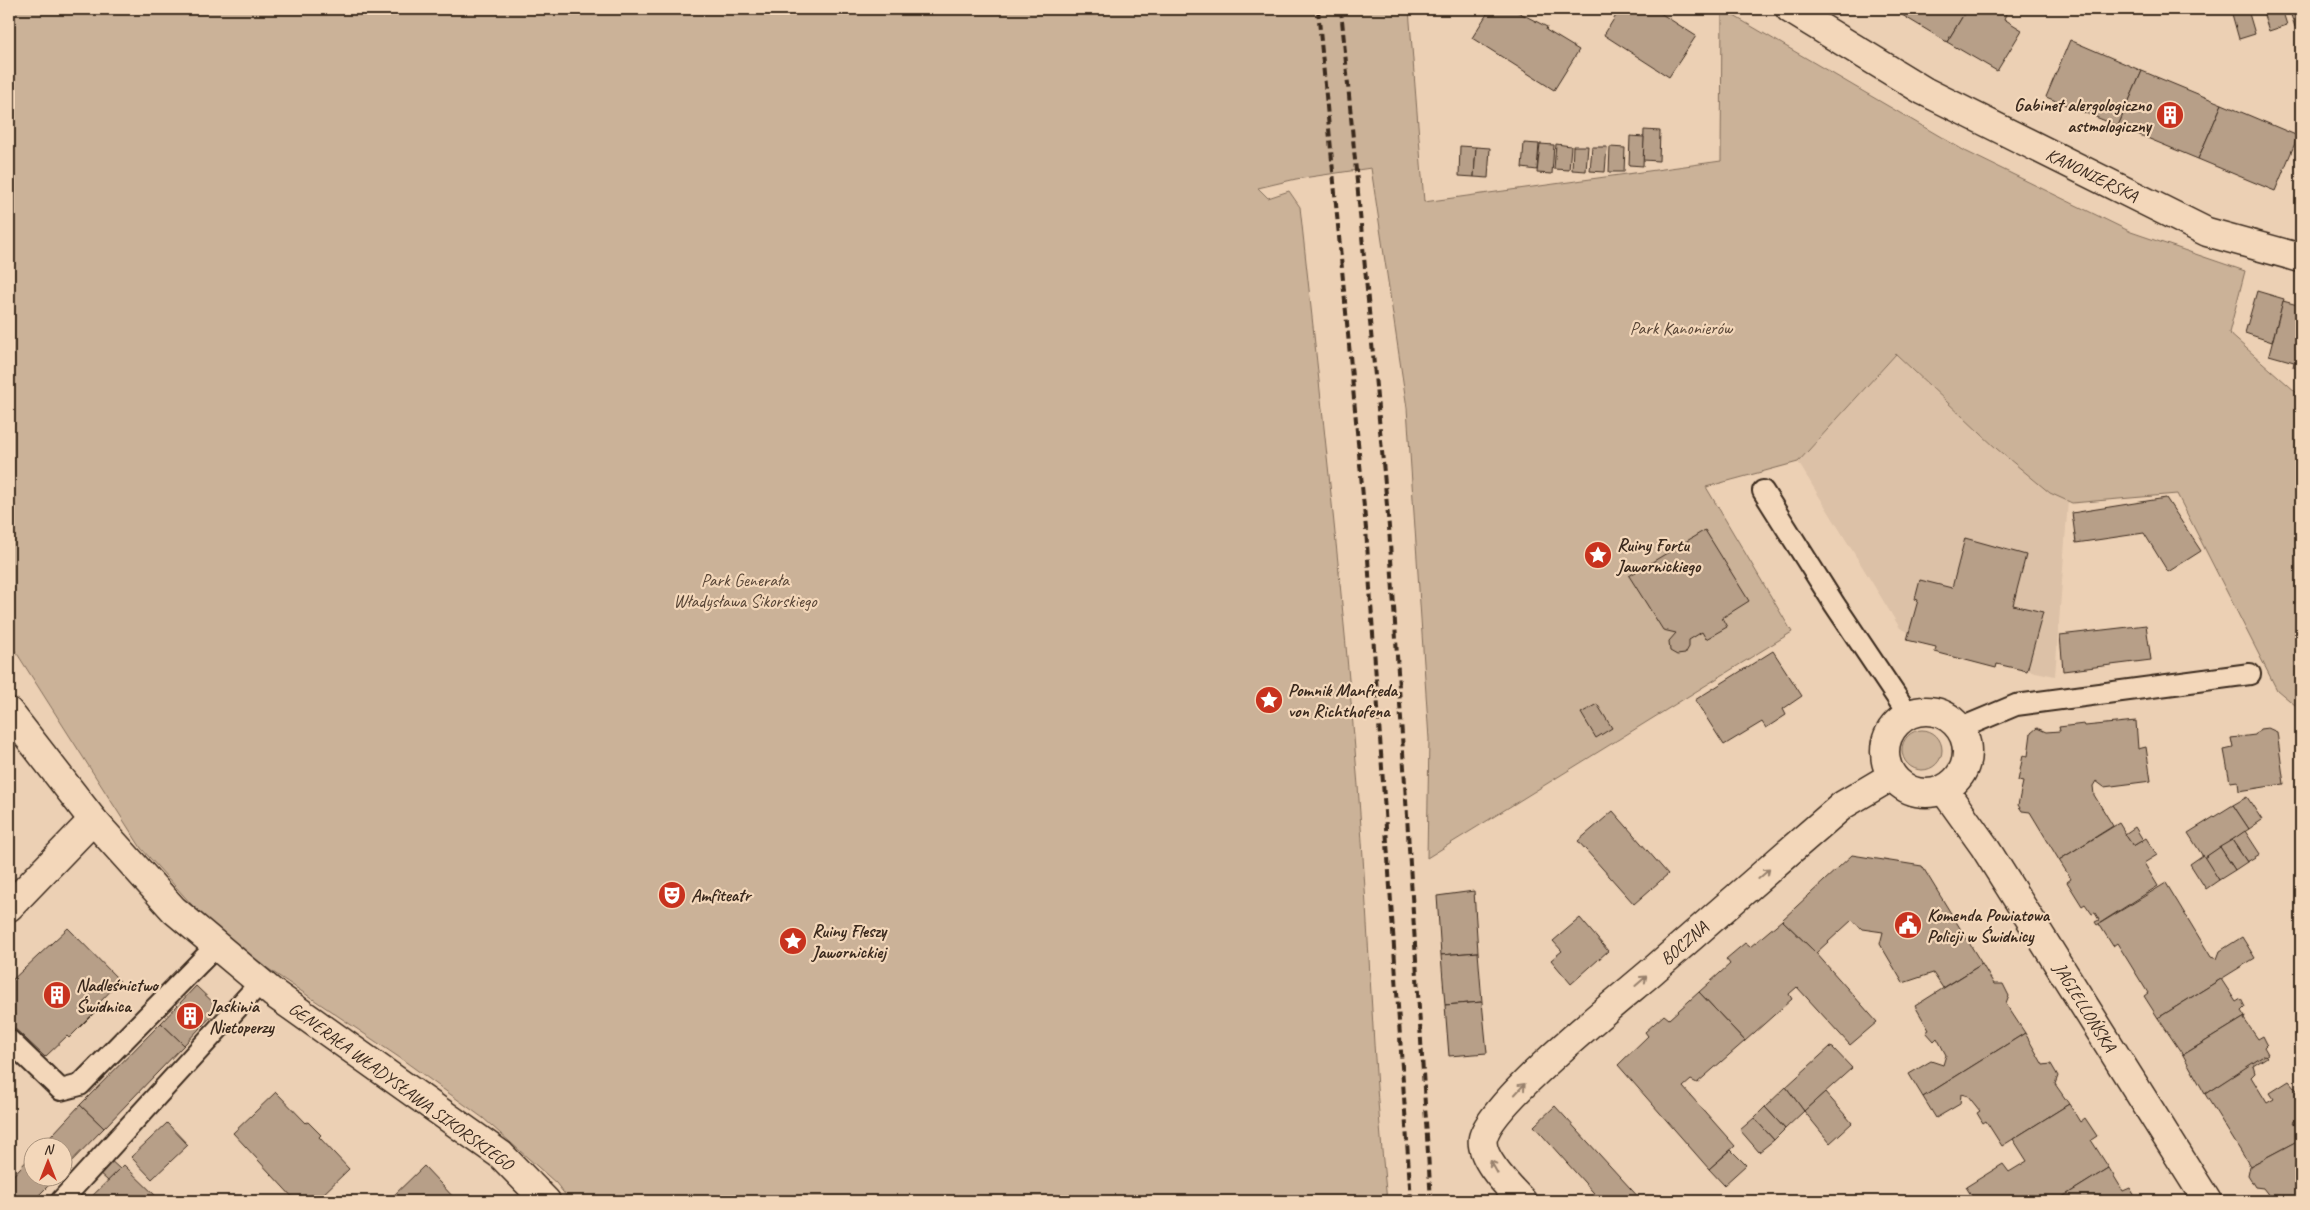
<svg xmlns="http://www.w3.org/2000/svg" width="2310" height="1210" viewBox="0 0 2310 1210" font-family="Caveat,sans-serif">
	<rect width="100%" height="100%" fill="#ecd0b4"/>
	<filter id="ink" filterUnits="userSpaceOnUse"><feTurbulence type="fractalNoise" baseFrequency=".02" numOctaves="2"/><feDisplacementMap in="SourceGraphic" scale="10" xChannelSelector="R" yChannelSelector="G"/><feConvolveMatrix kernelMatrix="1 2 1 2 8 2 1 2 1" color-interpolation-filters="sRGB"/></filter>
	<g filter="url(#ink)">
		<path fill="#dcc1a7" d="M1896,354L1997,449L2050,493L2068,501L2055,676L1998,664L1996,668L1935,652L1936,647L1907,640L1908,632L1900,628L1798,462Z"/>
		<g fill="#cbb298" stroke="#836e5b">
			<path d="M9,9H1409L1424,202L1721,161L1722,9L1965,151L2131,232L2245,271L2229,333L2296,392L2301,402V710L2277,690L2177,494L2072,503L2050,493L1997,449L1896,354L1798,462L1706,487L1792,632L1427,858L1429,739L1407,408L1371,168L1296,179L1258,188L1268,198L1289,191L1300,207C1321,400 1343,593 1358,786C1369,924 1372,1064 1387,1201H570L556,1183L483,1118L403,1060L267,968L200,914L141,848L9,641Z"/>
			<circle cx="1922" cy="750" r="20"/>
		</g>
		<g fill="#b79f88" stroke="#3b2a1e">
			<path d="M1490,9H1512L1547,27L1546,30L1579,50L1554,90L1472,38Z"/>
			<path d="M1620,9H1654L1696,36L1669,77L1604,35Z"/>
			<path d="M1892,9H1967L1947,42Z"/>
			<path d="M1967,9H2008L2004,19L2022,30L1997,71L1947,42Z"/>
			<path d="M2262,9H2282L2287,25L2269,31Z"/>
			<path d="M2301,9V25L2295,27L2290,12Z"/>
			<path d="M2248,10L2255,34L2239,39L2232,14Z"/>
			<path d="M2070,40L2142,71L2118,126L2046,97Z"/>
			<path d="M2142,71L2222,104L2198,159L2118,126Z"/>
			<path d="M2222,104L2298,136L2275,191L2198,159Z"/>
			<path d="M1644,130L1660,131L1659,161L1643,160Z"/>
			<path d="M1630,136L1644,137L1643,166L1629,165Z"/>
			<path d="M1524,143L1539,144L1537,170L1522,168Z"/>
			<path d="M1540,144L1554,145L1552,174L1537,173Z"/>
			<path d="M1556,144L1571,146L1569,170L1554,169Z"/>
			<path d="M1460,146L1476,147L1474,177L1459,176Z"/>
			<path d="M1573,146H1588L1586,171L1572,170Z"/>
			<path d="M1476,147L1490,148L1488,178L1474,177Z"/>
			<path d="M1592,147H1607L1605,172L1590,171Z"/>
			<path d="M1610,147L1625,148L1624,172H1609Z"/>
			<path d="M2257,291L2284,299L2272,342L2245,333Z"/>
			<path d="M2283,301L2301,306V369L2293,367L2294,362L2269,355Z"/>
			<path d="M2166,498L2201,551L2168,572L2144,533L2076,543L2072,513Z"/>
			<path d="M1705,530L1749,601L1722,618L1727,627L1706,639L1702,632L1689,640V647L1685,654L1677,655L1670,651L1669,641L1676,633L1663,630L1629,576Z"/>
			<path d="M1965,538L2026,555L2013,605L2043,612L2027,671L1997,664L1996,668L1935,652L1936,647L1907,640L1918,600L1915,599L1920,580L1952,588Z"/>
			<path d="M2146,625L2151,660L2063,671L2060,635Z"/>
			<path d="M1773,651L1802,696L1783,709L1786,715L1766,728L1762,722L1724,745L1695,700Z"/>
			<path d="M1597,704L1612,728L1596,738L1581,713Z"/>
			<path d="M2136,721L2138,749L2146,747L2151,781L2104,787L2096,781L2093,786L2094,795L2113,826L2059,860L2030,812L2022,811L2018,805L2023,782L2018,781L2023,755L2028,756L2031,733L2037,728L2046,732L2060,731L2059,727L2084,724L2085,726Z"/>
			<path d="M2268,728L2277,732L2284,784L2239,791L2238,781L2230,782L2224,750L2233,748L2231,738L2255,735L2260,729Z"/>
			<path d="M2247,797L2262,820L2249,829L2233,805Z"/>
			<path d="M2233,805L2249,829L2204,858L2188,833Z"/>
			<path d="M1613,811L1668,874L1634,904L1578,841Z"/>
			<path d="M2119,823L2133,846L2146,838L2157,855L2144,863L2158,886L2097,925L2095,922L2099,920L2095,913L2092,914L2085,904L2082,906L2067,882L2071,879L2059,860Z"/>
			<path d="M2135,827L2143,840L2133,846L2125,834Z"/>
			<path d="M2245,831L2260,854L2247,862L2232,840Z"/>
			<path d="M2232,840L2247,862L2235,870L2220,847Z"/>
			<path d="M2220,847L2235,870L2219,880L2204,858Z"/>
			<path d="M1852,855L1922,866L1982,964L1943,988L1933,973L1903,983L1880,944L1883,932L1862,929L1852,920L1816,953L1782,920Z"/>
			<path d="M2203,855L2219,880L2206,889L2190,864Z"/>
			<path d="M2166,883L2211,957L2217,959L2220,951L2242,937L2255,958L2158,1018L2144,996L2148,993L2117,943L2113,946L2099,924Z"/>
			<path d="M1474,891L1478,952L1441,955L1437,896Z"/>
			<path d="M1580,918L1608,951L1571,984L1551,960L1562,951L1553,941Z"/>
			<path d="M1782,920L1816,953L1877,1022L1850,1045L1797,987L1789,994L1792,999L1745,1041L1699,992L1730,964L1726,959L1745,943L1750,947Z"/>
			<path d="M68,928L120,981L100,1002L102,1005L69,1038L67,1036L45,1057L9,1023V988L11,986L9,983Z"/>
			<path d="M1478,952L1482,1002L1445,1005L1441,955Z"/>
			<path d="M1982,964L1994,984H2003L2009,996L2006,1004L2025,1033L1923,1097L1909,1074L1931,1061L1943,1065L1946,1055L1937,1038L1934,1041L1926,1032L1929,1030L1915,1006Z"/>
			<path d="M2221,979L2236,1002L2241,999L2245,1007L2241,1011L2245,1017L2183,1055L2158,1018Z"/>
			<path d="M196,986L219,1008L184,1045L161,1023Z"/>
			<path d="M1699,992L1745,1041L1697,1083L1691,1080L1683,1087L1735,1146L1709,1169L1618,1065L1648,1036L1645,1032L1664,1015L1669,1019Z"/>
			<path d="M1482,1002L1487,1053L1449,1056L1445,1005Z"/>
			<path d="M2245,1017L2244,1019L2258,1039L2263,1036L2267,1044L2264,1047L2268,1054L2205,1094L2183,1055Z"/>
			<path d="M161,1023L184,1045L104,1128L80,1105Z"/>
			<path d="M2025,1033L2043,1065L2051,1064L2058,1076L2055,1084L2069,1104L2002,1146L1986,1121L1983,1123L1977,1113L1980,1111L1968,1096L1961,1094L1960,1104L1936,1118L1923,1097Z"/>
			<path d="M1830,1047L1833,1048L1852,1068L1804,1111L1786,1087Z"/>
			<path d="M2265,1055L2267,1057L2253,1066L2255,1073L2251,1077L2267,1103L2274,1099L2270,1093L2289,1081L2301,1095V1116L2293,1122L2301,1133V1139L2250,1166L2205,1094Z"/>
			<path d="M1786,1087L1804,1111L1785,1129L1765,1107Z"/>
			<path d="M276,1092L306,1123L308,1122L321,1135L319,1137L349,1169L316,1201H296L233,1133Z"/>
			<path d="M1825,1092L1852,1123L1830,1143L1804,1111Z"/>
			<path d="M2069,1104L2080,1122L2085,1118L2097,1136L2091,1140L2109,1168L2056,1201H1975L1966,1187L2003,1164L2009,1172L2027,1161L2013,1139Z"/>
			<path d="M80,1105L104,1128L62,1171V1148H40Z"/>
			<path d="M1555,1106L1642,1201H1601L1534,1126Z"/>
			<path d="M1765,1107L1785,1129L1774,1140L1754,1118Z"/>
			<path d="M1754,1118L1774,1140L1759,1152L1740,1130Z"/>
			<path d="M167,1123L188,1145L152,1179L131,1157Z"/>
			<path d="M2297,1141L2301,1147V1201H2273L2263,1188L2255,1187L2248,1176L2250,1166Z"/>
			<path d="M1731,1150L1746,1165L1724,1185L1709,1169Z"/>
			<path d="M32,1155V1178H56L33,1201H9V1180Z"/>
			<path d="M108,1158L120,1169L108,1181L96,1170Z"/>
			<path d="M124,1165L161,1201H87L120,1169Z"/>
			<path d="M424,1166L457,1201H388Z"/>
			<path d="M2109,1168L2123,1191L2130,1188L2138,1201H2056Z"/>
		</g>
		<g fill="none" stroke-linecap="round" stroke-linejoin="round">
			<defs>
				<g id="lane">
					<path d="M1763,491L1835,605L1908,714"/>
					<path d="M1961,728L2016,705L2250,674"/>
					<path d="M9,1040L61,1090L80,1085L217,945"/>
					<path d="M61,1201L261,982"/>
				</g>
				<g id="street">
					<path d="M1790,9L1924,91L2207,232L2301,258"/>
					<circle cx="1926" cy="752" r="41"/>
					<path d="M1944,790L1984,846L2207,1201"/>
					<path d="M9,907L93,820"/>
					<path d="M1522,1201C1510,1188 1479,1158 1483,1138C1491,1102 1615,1003 1649,974C1713,918 1778,861 1843,805L1892,776"/>
				</g>
				<path id="secondary" d="M9,712L93,820L174,910L273,993L501,1155L546,1201"/>
			</defs>
			<use href="#lane" stroke="#3b2a1e" stroke-width="24"/>
			<use href="#street" stroke="#3b2a1e" stroke-width="31"/>
			<use href="#secondary" stroke="#3b2a1e" stroke-width="31"/>
			<use href="#lane" stroke="#f3d7ba" stroke-width="20"/>
			<use href="#street" stroke="#f3d7ba" stroke-width="28"/>
			<use href="#secondary" stroke="#f3d7ba" stroke-width="28"/>
			<g stroke="#3b2a1e" stroke-width="4" stroke-dasharray="8 4" stroke-linecap="butt">
				<path d="M1318,9L1366,529L1411,1201"/>
				<path d="M1341,9L1389,527L1431,1201"/>
			</g>
		</g>
		<defs><path id="oneway-shaft" d="M-6 0H5M1.5-3L5.5 0L1.5 3" fill="none" stroke-width="1.6" stroke-linecap="round" stroke-linejoin="round" transform="scale(1.25)"/></defs>
		<g stroke="#97806c">
			<use href="#oneway-shaft" transform="translate(1764 874) rotate(-41)"/>
			<use href="#oneway-shaft" transform="translate(1641 981) rotate(-41)"/>
			<use href="#oneway-shaft" transform="translate(1520 1089) rotate(-47)"/>
			<use href="#oneway-shaft" transform="translate(1494 1167) rotate(-119)"/>
		</g>
	</g>
	<defs>
		<symbol id="building-disc" viewBox="-11 -11 22 22"><circle r="9.5" fill="#c8321e" stroke="#f3d7ba"/><path d="M-4-6H4V6H1V3H-1V6H-4ZM-2.5-4.3h1.7v1.8h-1.7ZM.8-4.3h1.7v1.8H.8ZM-2.5-1h1.7V.8h-1.7ZM.8-1h1.7V.8H.8Z" fill="#fff"/></symbol>
		<symbol id="sight-disc" viewBox="-11 -11 22 22"><circle r="9.5" fill="#c8321e" stroke="#f3d7ba"/><path d="M0-6L1.8-2.2L6-1.7L2.9 1.2L3.7 5.4L0 3.3L-3.7 5.4L-2.9 1.2L-6-1.7L-1.8-2.2Z" fill="#fff"/></symbol>
		<symbol id="theatre-disc" viewBox="-11 -11 22 22"><circle r="9.5" fill="#c8321e" stroke="#f3d7ba"/><path d="M-5-5.5Q0-4 5-5.5V0Q5 5 0 6Q-5 5-5 0ZM-3.3-2.5H-1v1.5H-3.3ZM1-2.5H3.3v1.5H1ZM-2.8 1Q0 5.5 2.8 1Z" fill="#fff"/></symbol>
		<symbol id="civic-disc" viewBox="-11 -11 22 22"><circle r="9.5" fill="#c8321e" stroke="#f3d7ba"/><path d="M-.6-6.5H3V-4.5H.6V-3L4-1V1h2V6H-6V1h2V-1L-.6-3ZM-1.2 2.5V6h2.4V2.5Z" fill="#fff"/></symbol>
	</defs>
	<g fill-rule="evenodd">
		<use href="#building-disc" x="2154" y="99" width="32" height="32"/>
		<use href="#sight-disc" x="1582" y="539" width="32" height="32"/>
		<use href="#sight-disc" x="1253" y="684" width="32" height="32"/>
		<use href="#theatre-disc" x="656" y="879" width="32" height="32"/>
		<use href="#civic-disc" x="1892" y="909" width="32" height="32"/>
		<use href="#sight-disc" x="777" y="925" width="32" height="32"/>
		<use href="#building-disc" x="41" y="979" width="32" height="32"/>
		<use href="#building-disc" x="174" y="1000" width="32" height="32"/>
	</g>
	<g text-anchor="middle" stroke-width="4.5" stroke-linejoin="round" paint-order="stroke">
		<g font-size="18" font-weight="bold" fill="#3b2a1e" stroke="#f3d7ba" text-anchor="start">
			<text x="2151" y="111" text-anchor="end">Gabinet alergologiczno<tspan x="2151" dy="21">astmologiczny</tspan></text>
			<text x="1617" y="551">Ruiny Fortu<tspan x="1617" dy="21">Jawornickiego</tspan></text>
			<text x="1288" y="696">Pomnik Manfreda<tspan x="1288" dy="21">von Richthofena</tspan></text>
			<text x="691" y="901">Amfiteatr</text>
			<text x="1927" y="921">Komenda Powiatowa<tspan x="1927" dy="21">Policji w Świdnicy</tspan></text>
			<text x="812" y="937">Ruiny Fleszy<tspan x="812" dy="21">Jawornickiej</tspan></text>
			<text x="76" y="991">Nadleśnictwo<tspan x="76" dy="21">Świdnica</tspan></text>
			<text x="209" y="1012">Jaskinia<tspan x="209" dy="21">Nietoperzy</tspan></text>
		</g>
		<g font-size="18" fill="#3b2a1e" stroke="#f3d7ba">
			<text transform="translate(2092 175) rotate(26)" y="6">KANONIERSKA</text>
			<text transform="translate(1684 943) rotate(-41)" y="6">BOCZNA</text>
			<text transform="translate(2085 1007) rotate(58)" y="6">JAGIELLOŃSKA</text>
			<text transform="translate(401 1086) rotate(36)" y="6">GENERAŁA WŁADYSŁAWA SIKORSKIEGO</text>
		</g>
		<g font-size="18" fill="#584536" stroke="#f3d7ba">
			<text x="1681" y="334">Park Kanonierów</text>
			<text x="745" y="586">Park Generała<tspan x="745" dy="21">Władysława Sikorskiego</tspan></text>
		</g>
	</g>
	<rect width="2310" height="1210" fill="none" stroke="#f3d7ba" stroke-width="30"/>
	<rect x="15" y="15" width="2280" height="1180" fill="none" stroke="#3b2a1e" stroke-width="2" filter="url(#ink)"/>
	<g transform="translate(48 1162)"><circle r="24" fill="#f3d7ba" stroke="#a9927c"/>
	<path d="M0-4L9 19L0 12L-9 19Z" fill="#c8321e"/>
	<text y="-8" font-size="14" font-weight="bold" text-anchor="middle" fill="#3b2a1e">N</text>
	</g>
</svg>
